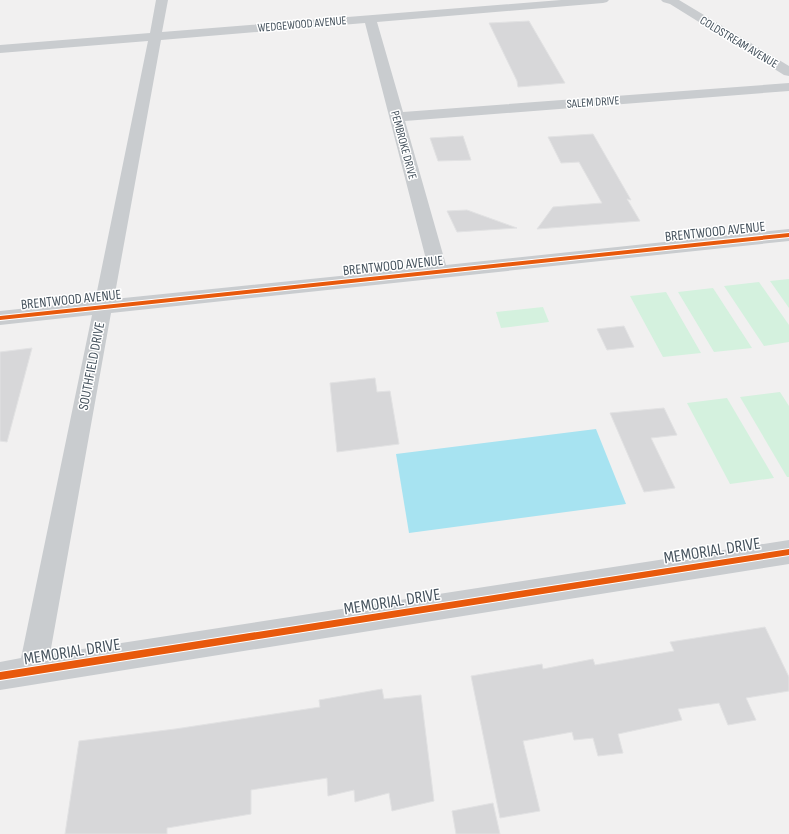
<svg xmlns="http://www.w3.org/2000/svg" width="789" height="834" viewBox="0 0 789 834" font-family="'Sofia Sans Condensed',sans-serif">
	<rect width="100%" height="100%" fill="#f1f0f0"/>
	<g fill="#d4f1de">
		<path d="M789,279V308L770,281Z"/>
		<path d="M759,282L789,325V342L764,346L724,286Z"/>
		<path d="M713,288L752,348L714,352L678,292Z"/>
		<path d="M666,292L701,353L663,357L630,296Z"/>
		<path d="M543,307L549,322L501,328L496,312Z"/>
		<path d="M780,392L789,406V477H787L740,397Z"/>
		<path d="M727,398L774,478L730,484L687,403Z"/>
	</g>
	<path fill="#a7e3f1" d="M596,429L626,504L409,533L396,454Z"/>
	<g fill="#d7d7d9" stroke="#e2e2e3">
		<path d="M529,21L565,83L518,87L517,81L489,23Z"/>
		<path d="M593,134L631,200L627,199L640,221L537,229L553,207L602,203L579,162L561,163L548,137Z"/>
		<path d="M463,136L471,160L438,161L430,138Z"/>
		<path d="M467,210L517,228L457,232L447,211Z"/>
		<path d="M624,326L634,347L607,350L597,329Z"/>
		<path d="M32,348L7,442L0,441V352Z"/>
		<path d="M375,378L377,392L390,391L399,444L337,452L330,383Z"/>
		<path d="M664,408L677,435L651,438L675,488L644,492L610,413Z"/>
		<path d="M765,627L789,677V691L746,698L756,720L728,725L719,703L678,709L682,720L618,734L623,753L598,756L593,738L574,740L572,732L523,741L540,811L500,818L471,676L542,664L543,669L593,659L595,665L674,651L670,642Z"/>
		<path d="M382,689L384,699L421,695L434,801L392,811L389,793L355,802L354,790L328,796L327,778L251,790V814L167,828V834H65L79,741L175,729L320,707L319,700Z"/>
		<path d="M493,803L500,834H456L452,811Z"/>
	</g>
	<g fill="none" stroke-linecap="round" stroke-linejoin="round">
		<g fill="#c9cccf" fill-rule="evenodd">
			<path d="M156,0H168L162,32L561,0H609L607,2L603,3L377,22L403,112L789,83V91L405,121L446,265L789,229V241L111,313L50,654L789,540V564L0,690V662L21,658L92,315L0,325V311L95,301L148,41L0,53V45L150,33ZM365,23L428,267L114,299L161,40Z"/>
			<path d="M661,0H679L789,66V76L784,75L670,4L663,2Z"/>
		</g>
		<defs>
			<g id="cycleway">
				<path d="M789,233V237L0,320V316Z"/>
				<path d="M789,549V555L0,680V672Z"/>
			</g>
		</defs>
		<use href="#cycleway" stroke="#fff" stroke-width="2"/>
		<use href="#cycleway" fill="#e8590c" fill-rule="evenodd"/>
	</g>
	<g text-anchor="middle" stroke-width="3" stroke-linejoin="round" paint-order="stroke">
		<g font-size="12" fill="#46535e" stroke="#fff">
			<text transform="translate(302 24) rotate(-5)" y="4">WEDGEWOOD AVENUE</text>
			<text transform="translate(739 42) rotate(31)" y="4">COLDSTREAM AVENUE</text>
			<text transform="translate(593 102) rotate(-4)" y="4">SALEM DRIVE</text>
			<text transform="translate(404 145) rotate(75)" y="4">PEMBROKE DRIVE</text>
		</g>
		<g font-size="14" fill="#46535e" stroke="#fff">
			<text transform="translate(715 231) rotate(-6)" y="5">BRENTWOOD AVENUE</text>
			<text transform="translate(393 265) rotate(-6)" y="5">BRENTWOOD AVENUE</text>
			<text transform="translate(71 299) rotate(-6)" y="5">BRENTWOOD AVENUE</text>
			<text transform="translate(91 366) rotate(-79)" y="5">SOUTHFIELD DRIVE</text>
		</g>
		<g font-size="17" fill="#46535e" stroke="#fff">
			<text transform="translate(712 550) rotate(-9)" y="6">MEMORIAL DRIVE</text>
			<text transform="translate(392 601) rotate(-9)" y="6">MEMORIAL DRIVE</text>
			<text transform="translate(72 651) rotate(-9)" y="6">MEMORIAL DRIVE</text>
		</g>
	</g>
</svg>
